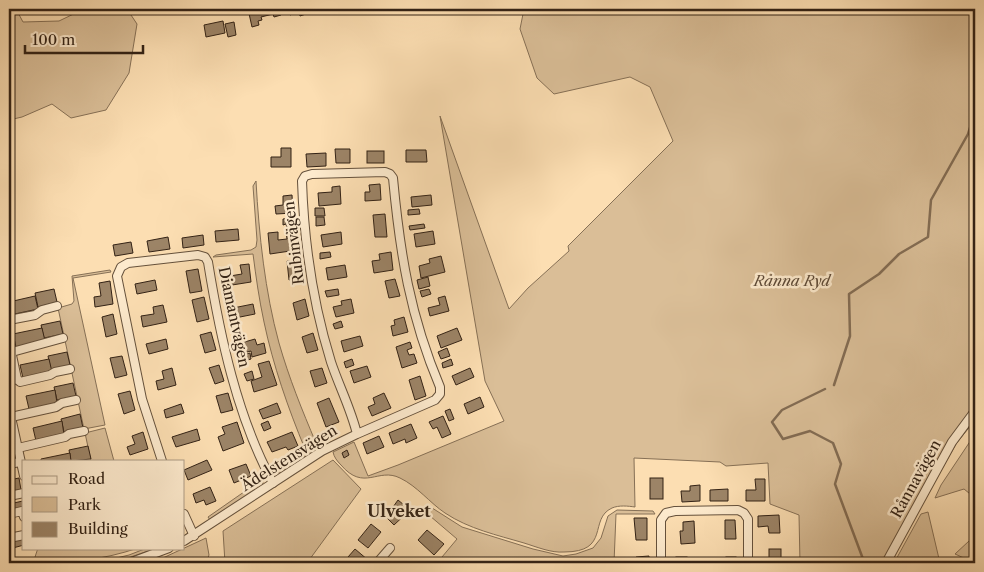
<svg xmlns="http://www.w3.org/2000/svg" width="984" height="572" viewBox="0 0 984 572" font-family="'Libre Caslon Text',serif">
	<rect width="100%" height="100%" fill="#fcdeb2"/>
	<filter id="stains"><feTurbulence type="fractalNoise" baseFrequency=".004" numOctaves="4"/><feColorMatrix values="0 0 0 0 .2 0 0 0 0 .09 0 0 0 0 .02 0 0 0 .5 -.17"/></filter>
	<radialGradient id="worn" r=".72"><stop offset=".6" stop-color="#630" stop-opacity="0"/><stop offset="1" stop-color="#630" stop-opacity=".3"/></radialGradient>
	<g fill="#dabe97" stroke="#867056">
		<path d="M9,9H16L23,22L59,21L84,9H127L137,24L129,73L106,110L71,118L52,104L22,117L9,120Z"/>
		<path d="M524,9H975V420L956,444L888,563H800L799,515L770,504L768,463L726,466L720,462L634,458L635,507C628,506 619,505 612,508C588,519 611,552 564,552C551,553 537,547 524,543C497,535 469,529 445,513C430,503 417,486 400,478C378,467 364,492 341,465C337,461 334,457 333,452L354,442L368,476L398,465L504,421L485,381L440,116L509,309L528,288L569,251L568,246L673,141L650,87L630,77L554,94L537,78L520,29Z"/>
		<path d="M256,181C259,235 265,292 279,343C289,378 302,410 316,443L305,449C288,408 273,365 264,322C259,299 256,277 253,254L213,257L216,255L251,250L256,247L257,240L253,186Z"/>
		<path d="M110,270L111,272L73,278L105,425L84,429L58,308L72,304L74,301L72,276Z"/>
		<path d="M105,428L114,461H91L85,433Z"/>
		<path d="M975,434V498L964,489L935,498L941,485Z"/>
		<path d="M323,444V446L281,473H276L306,452Z"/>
		<path d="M333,460L361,489L307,563H225L223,531Z"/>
		<path d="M264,478L262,486L210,520L208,517Z"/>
		<path d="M429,506L462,527L533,549L563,556L576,554L593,548L601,538L608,516L617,510L653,511L655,514H616L614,563H437L457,539L423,510Z"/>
		<path d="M928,512L940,563H894L921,514Z"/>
		<path d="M206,538L209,555L206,563H152Z"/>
		<path d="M969,541L975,548V563L955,554Z"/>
		<path d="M38,548H138C103,560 70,563 33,563Z"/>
		<path d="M147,548H157L113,563H95L129,555Z"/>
	</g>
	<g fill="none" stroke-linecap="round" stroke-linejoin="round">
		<g stroke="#836c53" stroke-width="2.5">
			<path d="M834,385L850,336L849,294L879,274L899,254L928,237L931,200L968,134L975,111"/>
			<path d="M825,389L782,410L772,422L783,439L810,431L833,443L841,464L835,484L863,559"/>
		</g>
	</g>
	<g fill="#9c8467" stroke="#332215">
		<path d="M25,9H32L33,12L26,14Z"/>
		<path d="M54,9H69L68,12Z"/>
		<path d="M248,9H280L281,15L274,17L273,14L261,17L262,20L258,21L259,25L252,27Z"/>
		<path d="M289,9H308L309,13L300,16L299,12L290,15Z"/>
		<path d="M334,9H349L350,10L334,13Z"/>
		<path d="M223,21L225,33L206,37L204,25Z"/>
		<path d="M234,22L236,35L228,37L225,24Z"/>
		<path d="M281,148H291V167H271V157H281Z"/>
		<path d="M335,149H350V163H336Z"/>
		<path d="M406,150H426L427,162H406Z"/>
		<rect x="367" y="151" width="17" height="12"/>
		<path d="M326,153V166L307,167L306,154Z"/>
		<path d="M380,184L381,200L365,201V192H370L369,185Z"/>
		<path d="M340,186L341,204L319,206L318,193L332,192V187Z"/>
		<path d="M292,195L293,213L276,214L275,206L283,205V196Z"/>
		<path d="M431,195L432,205L412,207L411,197Z"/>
		<path d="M315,208H324L325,216H315Z"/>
		<path d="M419,209L420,214L408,215V210Z"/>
		<path d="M385,214L387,237H375L373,215Z"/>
		<path d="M316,217H324L325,225L316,226Z"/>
		<path d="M292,218L293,227L287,228L286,224L283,225V219Z"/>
		<path d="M424,224L425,228L410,230L409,226Z"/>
		<path d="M238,229L239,240L216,242L215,231Z"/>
		<path d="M295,231L297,250L270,254L268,233L278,232V240L287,239L286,232Z"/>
		<path d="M433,231L435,244L416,247L414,234Z"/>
		<path d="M341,232L342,244L323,247L321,235Z"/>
		<path d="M203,235L204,245L183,248L182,238Z"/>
		<path d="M168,237L170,249L149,252L147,241Z"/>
		<path d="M131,242L133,253L115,256L113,245Z"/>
		<path d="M330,252L331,257L320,259V253Z"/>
		<path d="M391,252L393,270L374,273L372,261L380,260L379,254Z"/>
		<path d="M441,256L445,272L421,278L419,266L430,263L429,259Z"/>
		<path d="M298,260L301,278L289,280L287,261Z"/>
		<path d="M249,264L251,282L232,285L230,276L242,274L240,265Z"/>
		<path d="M345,265L347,277L328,280L326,268Z"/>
		<path d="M198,269L202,291L190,293L186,271Z"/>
		<path d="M428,277L430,286L419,289L417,280Z"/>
		<path d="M395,279L400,296L389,298L385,281Z"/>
		<path d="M155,280L157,290L137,294L135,284Z"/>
		<path d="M110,281L113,304L95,307L94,297L101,296L99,283Z"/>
		<path d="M54,289L57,302L38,307L35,293Z"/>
		<path d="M338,289L339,295L327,297L325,291Z"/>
		<path d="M429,289L431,294L422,297L420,291Z"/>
		<path d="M35,296L38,309L10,315L9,302Z"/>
		<path d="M445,296L449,311L430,316L428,308L440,305L438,298Z"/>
		<path d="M204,297L209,319L197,322L192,300Z"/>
		<path d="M305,299L309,316L297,320L293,303Z"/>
		<path d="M351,299L354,313L336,317L333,307L342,305L341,301Z"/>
		<path d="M253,304L255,314L235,318L233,308Z"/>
		<path d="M163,305L167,322L143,327L141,316L154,314L153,307Z"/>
		<path d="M113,314L117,334L106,337L102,317Z"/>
		<path d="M404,317L408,332L393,336L391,326L395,325L394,320Z"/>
		<path d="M60,321L63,334L44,338L41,325Z"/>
		<path d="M341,321L343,327L335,329L333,324Z"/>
		<path d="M42,328L45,341L16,347L13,334Z"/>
		<path d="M457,328L462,340L441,348L437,336Z"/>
		<path d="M211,332L216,350L205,353L200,335Z"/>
		<path d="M313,333L318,350L307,353L302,337Z"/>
		<path d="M360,336L363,346L344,352L341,341Z"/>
		<path d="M166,339L168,349L149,354L146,344Z"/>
		<path d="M255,339L257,345L264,343L266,353L252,357L251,351L243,353L241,343Z"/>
		<path d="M410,342L412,348L407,350L409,355L414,354L417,363L402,368L396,347Z"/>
		<path d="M447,348L450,356L441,359L438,352Z"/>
		<path d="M67,352L70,365L51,370L48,356Z"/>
		<path d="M250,353L251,359L241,362L239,356Z"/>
		<path d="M122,356L127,375L115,378L110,358Z"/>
		<path d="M49,359L52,372L23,378L20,365Z"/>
		<path d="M352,359L354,365L346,368L344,362Z"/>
		<path d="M451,359L453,365L443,368L442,363Z"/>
		<path d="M269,361L277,385L254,392L251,381L262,377L258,364Z"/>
		<path d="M219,365L224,381L215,384L209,368Z"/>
		<path d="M367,366L371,377L354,383L350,371Z"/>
		<path d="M172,368L176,385L158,390L156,381L164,379L162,371Z"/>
		<path d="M322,368L327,383L315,387L310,371Z"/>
		<path d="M470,368L474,377L456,385L452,376Z"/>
		<path d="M252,371L254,379L247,381L244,374Z"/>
		<path d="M420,376L426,396L415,400L409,380Z"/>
		<path d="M73,383L76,396L57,400L54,387Z"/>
		<path d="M55,390L57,403L29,409L26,396Z"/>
		<path d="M130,391L135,410L124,414L118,394Z"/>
		<path d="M228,393L233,410L221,413L216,396Z"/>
		<path d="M384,393L391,408L372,416L368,407L375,404L373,398Z"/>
		<path d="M480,397L484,407L468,414L464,404Z"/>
		<path d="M329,398L339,422L326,427L317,403Z"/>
		<path d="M277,403L281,413L263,419L259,410Z"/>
		<path d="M181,404L184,413L166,418L164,410Z"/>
		<path d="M450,409L454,419L449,421L445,411Z"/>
		<path d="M80,414L83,428L64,432L61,419Z"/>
		<path d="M443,416L451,434L442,438L437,427L433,429L429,422Z"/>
		<path d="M62,421L64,435L36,441L33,428Z"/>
		<path d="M268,421L271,428L264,431L261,424Z"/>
		<path d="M237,422L244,443L223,451L218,437L225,434L222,427Z"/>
		<path d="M411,424L417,438L406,443L405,439L393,444L389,433Z"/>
		<path d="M197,429L200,440L176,447L172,437Z"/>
		<path d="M143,432L148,449L130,455L127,447L135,444L132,436Z"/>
		<path d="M292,432L298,446L288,450L286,447L272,452L267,442Z"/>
		<path d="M379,436L384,447L367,454L363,443Z"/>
		<path d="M88,446L91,459L71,461L69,450Z"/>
		<path d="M9,447H12L15,459L9,460Z"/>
		<path d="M347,450L349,455L344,458L342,453Z"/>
		<path d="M70,453L71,461H41V459Z"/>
		<path d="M207,460L212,470L188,480L184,470Z"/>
		<path d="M246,464L251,476L234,483L229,470Z"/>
		<path d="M19,478L21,490L9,492V480Z"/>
		<rect x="650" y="478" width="13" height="21"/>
		<path d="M755,479H765V501H746V490H756Z"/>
		<path d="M700,485V501L682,502L681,491H690V486Z"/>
		<path d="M210,487L216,501L206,505L204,500L196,503L193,494Z"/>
		<path d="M728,489V501H710V490Z"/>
		<path d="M398,500L410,510L394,525L386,517Z"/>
		<path d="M23,501L24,508L9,511V504Z"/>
		<path d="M779,515L780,533H769L768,526L758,527V516Z"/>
		<path d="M634,518H647V540H636Z"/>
		<path d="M725,520H735L736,539H725Z"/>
		<path d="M694,521L695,543L681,544L680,531H683V522Z"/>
		<path d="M371,524L381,532L368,548L358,540Z"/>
		<path d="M427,530L444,544L434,555L418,540Z"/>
		<path d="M24,539V545L9,549V542Z"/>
		<path d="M355,549L368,560L365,563H352L353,562L348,557Z"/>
		<rect x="769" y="549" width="12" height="14"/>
		<path d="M649,556V563H636V557Z"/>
		<path d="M413,557L419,563H407Z"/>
		<rect x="676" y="557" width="11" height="6"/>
		<rect x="726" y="557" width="10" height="6"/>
	</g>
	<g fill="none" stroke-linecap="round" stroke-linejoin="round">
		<defs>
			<g id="street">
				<path d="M9,320L35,315L42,310L57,306"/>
				<path d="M9,341L17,379L9,381"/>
				<path d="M12,352L63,338"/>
				<path d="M17,379L20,382L50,375L55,372L70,369"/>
				<path d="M9,408L24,476"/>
				<path d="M11,417L56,407L62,403L76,400"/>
				<path d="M18,448L65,437L69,434L84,431"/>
				<path d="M162,461L142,399L117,276L121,267L128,263L198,255L205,257L208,262C220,336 237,417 273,483"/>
				<path d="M9,464L20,462"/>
				<path d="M9,496L24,493"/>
				<path d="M9,514L22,511L24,517"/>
				<path d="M184,514L194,536"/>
				<path d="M9,538L24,535"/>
				<path d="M184,541L322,451L357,434L435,400L440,394V387C410,316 400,254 393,178L390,174L385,172L312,174L305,176L302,181C304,242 313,304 331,362C339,386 351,409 357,434"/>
				<path d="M129,563L169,548"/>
				<path d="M377,563L390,548"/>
				<path d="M661,563V520L666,513L675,511L738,510L744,513L748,519V563"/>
				<path d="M886,563L952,442L975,411"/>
			</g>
		</defs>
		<use href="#street" stroke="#65513c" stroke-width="10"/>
		<use href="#street" stroke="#fdeacd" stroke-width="8"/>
	</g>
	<g text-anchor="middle" stroke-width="5" stroke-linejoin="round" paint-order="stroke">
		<g font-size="15" fill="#332215" stroke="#fdeacd">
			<text transform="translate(294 243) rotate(-97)" y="5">Rubinvägen</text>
			<text transform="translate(234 317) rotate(78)" y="5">Diamantvägen</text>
			<text transform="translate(289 458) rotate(-32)" y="5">Ädelstensvägen</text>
			<text transform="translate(916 479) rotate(-61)" y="5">Rånnavägen</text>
		</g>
		<g font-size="15" font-style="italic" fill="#5d4936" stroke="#fdeacd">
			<text x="792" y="286">Rånna Ryd</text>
		</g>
		<g font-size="16" font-weight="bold" fill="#332215" stroke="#fdeacd">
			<text x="399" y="517">Ulveket</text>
		</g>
	</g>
	<rect width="984" height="572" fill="none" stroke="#fcdeb2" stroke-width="30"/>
	<rect x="10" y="10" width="964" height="552" fill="none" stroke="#332215" stroke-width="2.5"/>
	<rect x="15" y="15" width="954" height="542" fill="none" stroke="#332215"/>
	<rect x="22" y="460" width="162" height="90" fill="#fdeacd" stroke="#ac9a83"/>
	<rect x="32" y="476" width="25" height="8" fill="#fdeacd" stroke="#ac9a83"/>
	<text x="68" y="484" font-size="15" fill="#332215">Road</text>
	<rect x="32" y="497" width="25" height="15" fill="#dabe97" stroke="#ac9a83"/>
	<text x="68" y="510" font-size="15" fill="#332215">Park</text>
	<rect x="32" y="522" width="25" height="15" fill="#9c8467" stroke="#ac9a83"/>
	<text x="68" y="534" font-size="15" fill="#332215">Building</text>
	<path d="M25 45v8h118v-8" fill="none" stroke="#332215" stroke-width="2.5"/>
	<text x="32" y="45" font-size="15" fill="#332215" stroke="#fdeacd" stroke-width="4" paint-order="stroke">100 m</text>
	<rect width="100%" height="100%" filter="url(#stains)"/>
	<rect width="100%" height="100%" fill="url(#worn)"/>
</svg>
